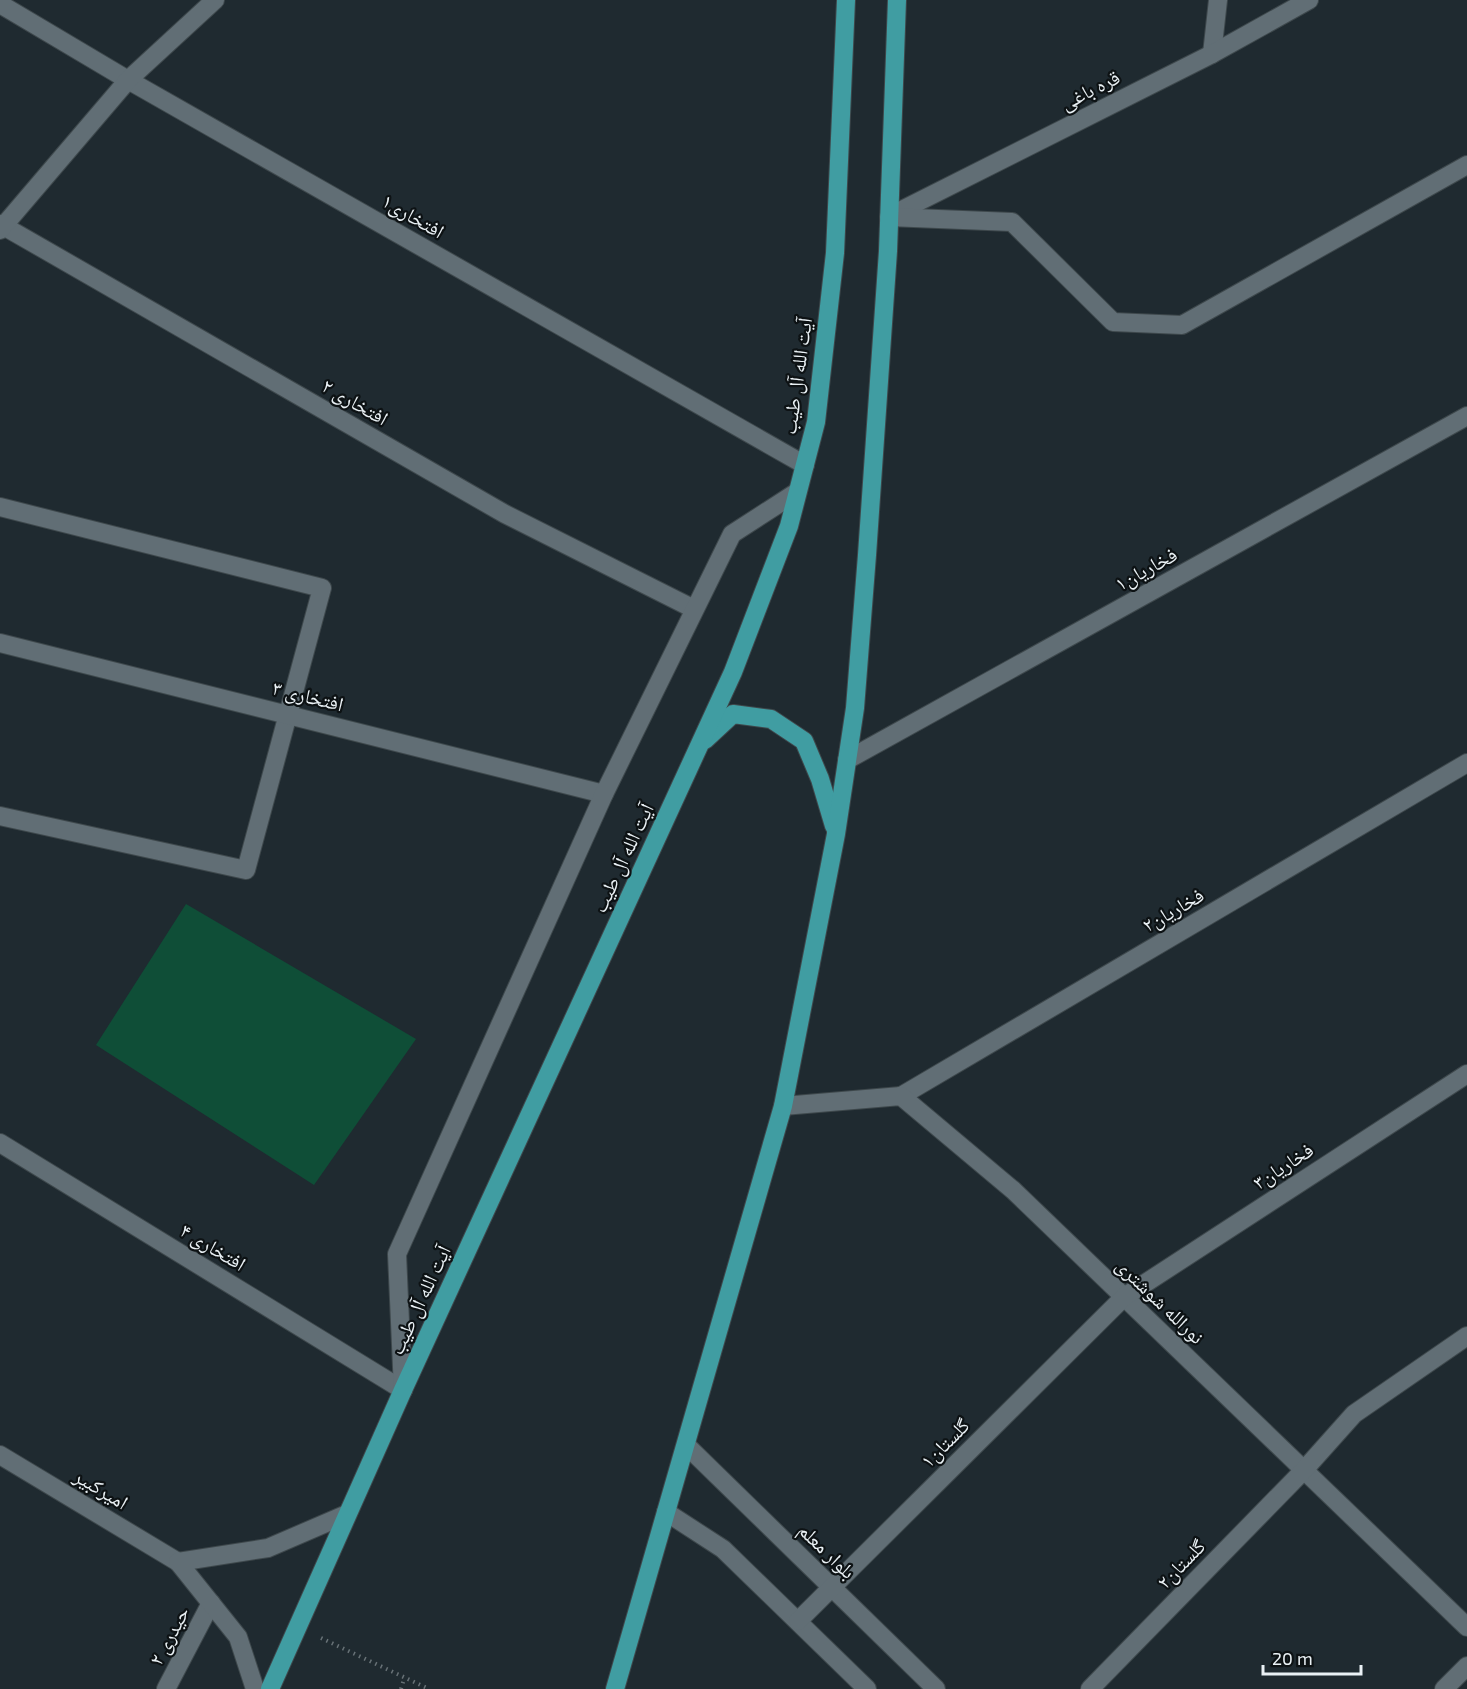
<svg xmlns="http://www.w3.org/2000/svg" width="1467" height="1689" viewBox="0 0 1467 1689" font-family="'Exo 2','Noto Naskh Arabic',sans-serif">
	<rect width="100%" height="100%" fill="#1f2a30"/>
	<path fill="#0f4e37" d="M186,904L416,1039L314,1185L96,1045Z"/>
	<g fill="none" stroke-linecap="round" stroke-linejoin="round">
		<defs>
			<g id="minor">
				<path d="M0,4L128,80L805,465"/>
				<path d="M1212,54L1218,0"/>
				<path d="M890,216L1212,54L1309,0"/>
				<path d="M889,217L1012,222L1113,322L1182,325L1467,165"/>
				<path d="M0,224L505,514L694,609"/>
				<path d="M0,230L128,80L215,0"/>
				<path d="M0,507L322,588L246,870L0,816"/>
				<path d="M0,643L604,794"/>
				<path d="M847,760L1467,416"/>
				<path d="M901,1096L1467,763"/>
				<path d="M783,1106L901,1096L1013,1190L1467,1627"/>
				<path d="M0,1143L403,1390"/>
				<path d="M403,1390L397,1254L604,794L732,534L797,492"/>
				<path d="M686,1445L936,1689"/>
				<path d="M0,1455L178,1562"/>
				<path d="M666,1512L723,1549L867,1689"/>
				<path d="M798,1621L1124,1297L1467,1074"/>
				<path d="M166,1689L211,1603"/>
				<path d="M255,1689L238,1637L178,1562L268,1548L347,1514"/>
				<path d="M1090,1689L1304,1470L1354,1414L1467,1336"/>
				<path d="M1444,1689L1467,1666"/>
			</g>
			<g id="major">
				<path d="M705,740L733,714L771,719L804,741L820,779L834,826"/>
				<path d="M270,1689L403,1390L733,672L789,526L816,422L835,253L846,0"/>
				<path d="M615,1689L783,1106L836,834L855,708L867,555L888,251L897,0"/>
			</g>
		</defs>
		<use href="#minor" stroke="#3e484c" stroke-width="20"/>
		<use href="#major" stroke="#3e484c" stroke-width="20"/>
		<g stroke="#677176" stroke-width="4" stroke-dasharray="1.5 4.5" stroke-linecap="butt">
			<path d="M321,1638L429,1689"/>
			<path d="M401,1689L404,1679"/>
		</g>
		<use href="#minor" stroke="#616e75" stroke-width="18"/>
		<use href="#major" stroke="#409da2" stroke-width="18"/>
	</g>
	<g text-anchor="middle" stroke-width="4.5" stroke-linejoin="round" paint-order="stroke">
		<g font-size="20" fill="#eaf1f5" stroke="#0d1214">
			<text transform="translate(1090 90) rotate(-27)" y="7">قره باغی</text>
			<text transform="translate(413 216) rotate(30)" y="7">افتخاری۱</text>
			<text transform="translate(797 376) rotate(-82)" y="7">آیت الله آل طیب</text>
			<text transform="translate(355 402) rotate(30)" y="7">افتخاری ۲</text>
			<text transform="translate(1146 569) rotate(-29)" y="7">فخاریان۱</text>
			<text transform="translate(308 696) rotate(14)" y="7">افتخاری ۳</text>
			<text transform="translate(623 858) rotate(-65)" y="7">آیت الله آل طیب</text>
			<text transform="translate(1173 910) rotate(-30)" y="7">فخاریان۲</text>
			<text transform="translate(1283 1166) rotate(-33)" y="7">فخاریان۳</text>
			<text transform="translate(213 1247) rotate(31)" y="7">افتخاری ۴</text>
			<text transform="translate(420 1300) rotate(-65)" y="7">آیت الله آل طیب</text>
			<text transform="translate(1160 1301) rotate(44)" y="7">نورالله شوشتری</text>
			<text transform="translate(945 1443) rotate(-45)" y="7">گلستان۱</text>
			<text transform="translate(101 1489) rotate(31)" y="7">امیرکبیر</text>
			<text transform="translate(827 1551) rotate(44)" y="7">بلوار معلم</text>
			<text transform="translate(1181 1564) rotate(-46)" y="7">گلستان۲</text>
			<text transform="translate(169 1636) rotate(-62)" y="7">حیدری ۲</text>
		</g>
	</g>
	<path d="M1263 1665v9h98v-9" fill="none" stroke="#eaf1f5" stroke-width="3"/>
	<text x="1272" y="1665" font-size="18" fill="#eaf1f5" stroke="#0d1214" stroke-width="4.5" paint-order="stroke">20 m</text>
</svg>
